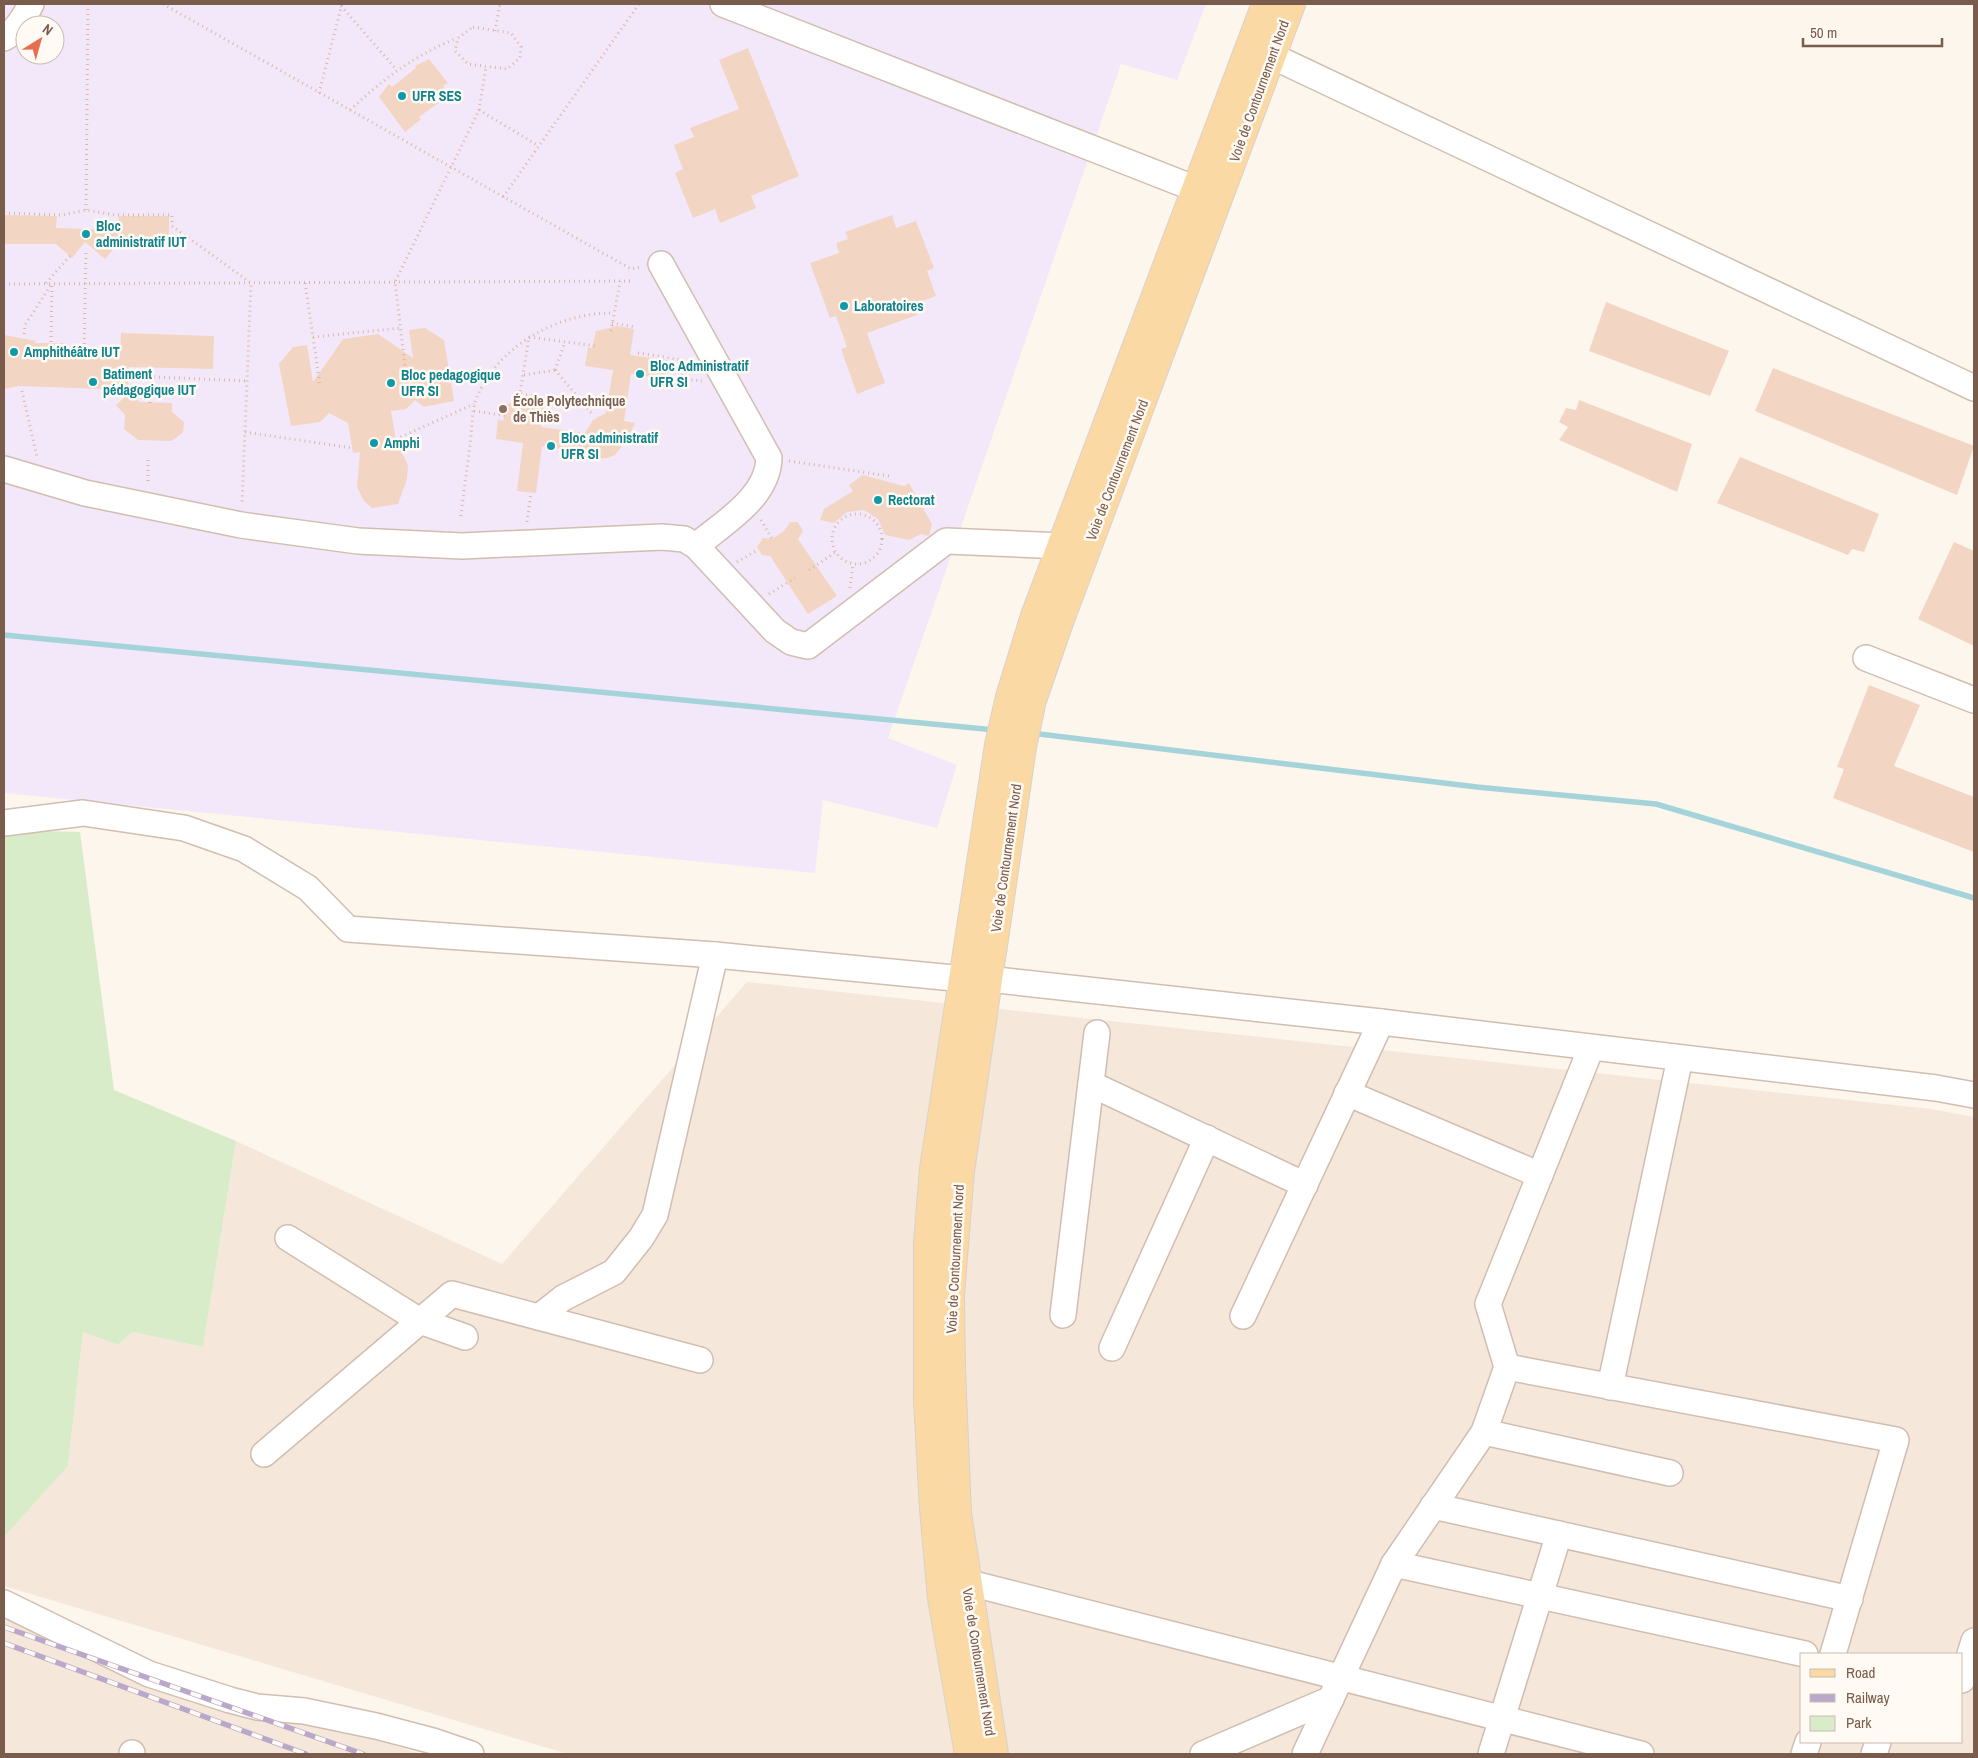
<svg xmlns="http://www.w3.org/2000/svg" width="1978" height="1758" viewBox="0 0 1978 1758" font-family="'Archivo Narrow',sans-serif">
	<rect width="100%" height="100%" fill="#fdf6ec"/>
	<g fill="#f5e8da" fill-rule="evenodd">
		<path d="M747,982L1931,1109L1974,1117V1754H568L4,1586V1537L68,1466L83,1332L118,1345L132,1332L203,1347L236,1141L502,1264ZM1802,1654H1962V1742H1802Z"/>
		<path d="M4,1619L420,1754H4Z"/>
	</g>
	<path fill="#f3e8fa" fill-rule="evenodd" d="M4,4H1206L1177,80L1121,64L888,738L957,765L937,828L823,800L815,873L4,793ZM25,25H55V55H25Z"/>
	<path fill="#d8ecc9" d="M4,830L80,832L114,1090L236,1141L203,1347L132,1332L118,1345L83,1332L68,1466L4,1537Z"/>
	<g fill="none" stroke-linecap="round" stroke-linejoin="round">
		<g stroke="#a5d3da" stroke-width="5.5">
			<path d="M4,635L995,730"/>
			<path d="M1031,733L1477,787L1656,804L1974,898"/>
		</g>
	</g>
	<g fill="#f3d5c3">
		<path d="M748,48L799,176L751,196L756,208L720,223L715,209L693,218L675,173L683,169L674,145L694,137L690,128L739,109L719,60Z"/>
		<path d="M429,59L448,83L443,86L449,95L419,117L421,119L405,132L379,97L389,84L392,87L416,68L415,66Z"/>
		<path d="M4,215L57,216L56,228L118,230L119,216H169V245H117L105,259L85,242L72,258L56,244H4Z"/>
		<path d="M892,215L896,228L916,221L934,268L927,271L936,296L914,304L917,315L867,333L885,383L857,394L841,349L847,347L836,316L830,318L810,263L839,253L836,243L848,239L845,232Z"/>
		<path d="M1606,302L1729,351L1710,396L1589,351Z"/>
		<path d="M618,326L634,329L630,355L667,360L665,379L631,374L624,421L635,423L628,438L615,455L607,458L582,460L583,452L542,446L536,493L517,491L523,443L496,439L498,420L503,421L507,404L532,399L545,401L541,427L585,433L593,420L606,413L613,370L585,366L588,348H592L596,331Z"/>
		<path d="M425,328L444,340L454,401L424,407L415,400L406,409L391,411L396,440L408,465L407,479L398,504L372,508L364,501L357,487L360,452L353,453L348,423L329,413L320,422L291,426L279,364L293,347L307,345L313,382L343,339L378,334L413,358L409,330Z"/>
		<path d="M121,333L214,336L213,369L129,367L128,390L19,386L4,389V335L36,341L35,343H67L66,355L120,357Z"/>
		<path d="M1773,368L1974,446L1957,495L1755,411Z"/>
		<path d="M131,392L139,402L172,403V412L184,422L183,433L171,441L138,440L124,429L125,415L116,405Z"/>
		<path d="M1579,400L1692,444L1677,492L1559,440L1568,427L1559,422L1566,408L1576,410Z"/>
		<path d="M1740,457L1879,514L1864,552L1852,549L1848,555L1717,503Z"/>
		<path d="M863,475L904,486L909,483L932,524L929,536L921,534L909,540L885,535L878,519L864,510L847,512L834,523L820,520L824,509L853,491L849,485Z"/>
		<path d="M790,522H798L803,531L798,539L837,596L808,614L770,556L762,555L757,547L763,538L772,539L784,531Z"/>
		<path d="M1954,542L1974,551V646L1918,619Z"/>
		<path d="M1869,685L1920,705L1894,766L1974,797V852L1833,798L1844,769L1837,767Z"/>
	</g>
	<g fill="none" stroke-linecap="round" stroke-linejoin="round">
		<defs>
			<g id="minor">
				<path d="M723,4L1214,196"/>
				<path d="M4,38C17,31 25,16 31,4"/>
				<path d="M1252,50L1272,56L1974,388"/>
				<path d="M661,264L769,458C768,498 723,523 696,546"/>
				<path d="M4,469L85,493L241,525L358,541L462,546L662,537L684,539L696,546L775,631L791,642L808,646L946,541L1063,546L1081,550"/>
				<path d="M1866,658L1974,700"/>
				<path d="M4,823L83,813L184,828L244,849L308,888L348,929L715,955L964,979H988L1381,1022L1936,1088L1974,1095"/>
				<path d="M1091,1084L1305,1185"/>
				<path d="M1347,1093L1540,1175"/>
				<path d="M288,1238L420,1321L465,1337"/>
				<path d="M1063,1315L1097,1033"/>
				<path d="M1243,1316L1381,1022"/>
				<path d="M539,1317L563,1298L614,1272L641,1238L655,1215L715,955"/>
				<path d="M1112,1348L1207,1138"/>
				<path d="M1507,1367L1896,1440L1833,1654"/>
				<path d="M1610,1387L1680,1058"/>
				<path d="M1484,1432L1670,1473"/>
				<path d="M264,1454L452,1294L700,1360"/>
				<path d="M1433,1506L1850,1599"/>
				<path d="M1394,1564L1805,1654"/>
				<path d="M966,1582L1641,1754"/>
				<path d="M4,1603L149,1674L230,1700L257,1707L304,1711L376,1726L433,1741L471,1754"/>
				<path d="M1962,1680L1974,1641"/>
				<path d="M132,1754V1753"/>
				<path d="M1203,1754L1331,1699"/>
				<path d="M1305,1754L1394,1564L1484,1432L1507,1367L1488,1304L1591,1048"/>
				<path d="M1491,1754L1559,1534"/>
				<path d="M1804,1754L1808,1742"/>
				<path d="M1874,1754L1878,1742"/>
			</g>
			<g id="major">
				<path d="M969,1754L942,1598L934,1509L928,1401V1243L934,1169L999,745L1010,697L1035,616L1266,4"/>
				<path d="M994,1754L957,1513L951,1369L950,1295L960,1171L1022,747L1032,700L1059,622L1291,4"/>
			</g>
		</defs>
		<use href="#minor" stroke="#d1beb0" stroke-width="28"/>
		<use href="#major" stroke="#dad1cd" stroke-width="30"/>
		<g stroke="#d9b8a5" stroke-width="3" stroke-dasharray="1 4" stroke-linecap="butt">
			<path d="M163,4L631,269L642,267"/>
			<path d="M341,6L396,69"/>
			<path d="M473,27L511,33L521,47L520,58L507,69L468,64L455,51L458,38Z"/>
			<path d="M495,31L500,4"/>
			<path d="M319,93L342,4"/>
			<path d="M350,110C386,77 412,57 457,38"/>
			<path d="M479,110L539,146"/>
			<path d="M503,197L639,4"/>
			<path d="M86,210L88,4"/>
			<path d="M4,213L62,215L86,210L115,215H172V226L251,283L242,504"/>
			<path d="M46,283L70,256"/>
			<path d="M305,283L320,385"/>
			<path d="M4,284L634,281"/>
			<path d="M612,323L635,327"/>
			<path d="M611,331L620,281"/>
			<path d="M24,334L25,325L51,285"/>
			<path d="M313,337L401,328"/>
			<path d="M51,342L52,285"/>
			<path d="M638,353L683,360L681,379L702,381"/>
			<path d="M84,354L86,249"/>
			<path d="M555,370L593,415"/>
			<path d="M555,370L565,342"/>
			<path d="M406,375L395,282L479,110L486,67"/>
			<path d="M524,375L555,370"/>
			<path d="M129,376L247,381"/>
			<path d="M22,391L37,457"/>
			<path d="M521,394L545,398"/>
			<path d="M150,403L151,377"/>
			<path d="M518,406L529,337L596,346"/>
			<path d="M474,411L508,416"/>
			<path d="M245,432L352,448"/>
			<path d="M396,439L474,404"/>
			<path d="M148,460V484"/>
			<path d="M789,461L889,476"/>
			<circle cx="857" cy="539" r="25"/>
			<path d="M461,516C464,489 468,463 471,436C472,426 472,413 475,402C495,347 558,312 614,313"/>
			<path d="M761,520L772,539"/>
			<path d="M527,522L531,493"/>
			<path d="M737,562L758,550"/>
			<path d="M809,570L836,552"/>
			<path d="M850,588L853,564"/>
			<path d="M769,594L795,578"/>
		</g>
		<use href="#minor" stroke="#fff" stroke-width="25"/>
		<use href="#major" stroke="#fbd9a5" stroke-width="28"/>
		<defs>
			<g id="rail">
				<path d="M4,1627L363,1754"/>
				<path d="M4,1643L306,1754"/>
			</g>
		</defs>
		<use href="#rail" stroke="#b9a8c9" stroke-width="5.5"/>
		<use href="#rail" stroke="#fffaf3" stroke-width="4" stroke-dasharray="11" stroke-linecap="butt"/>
	</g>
	<g fill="#0f9aa8" stroke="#fffaf3" stroke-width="2">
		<circle cx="402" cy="96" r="5"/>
		<circle cx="86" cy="234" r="5"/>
		<circle cx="844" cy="306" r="5"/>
		<circle cx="14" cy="352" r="5"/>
		<circle cx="640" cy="374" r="5"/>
		<circle cx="93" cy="382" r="5"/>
		<circle cx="391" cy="383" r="5"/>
		<circle cx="374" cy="443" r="5"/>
		<circle cx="551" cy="446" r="5"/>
		<circle cx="878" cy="500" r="5"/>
	</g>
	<circle fill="#8d6e63" stroke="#fffaf3" stroke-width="2" cx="503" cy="409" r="5"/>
	<g text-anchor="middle" stroke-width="5" stroke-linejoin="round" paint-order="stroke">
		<g font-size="14" fill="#7a5c4d" stroke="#fffaf3">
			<text transform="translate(1259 91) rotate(-70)" y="5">Voie de Contournement Nord</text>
			<text transform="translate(1117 470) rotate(-69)" y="5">Voie de Contournement Nord</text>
			<text transform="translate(1006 858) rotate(-82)" y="5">Voie de Contournement Nord</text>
			<text transform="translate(955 1259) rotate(-87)" y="5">Voie de Contournement Nord</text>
			<text transform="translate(979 1662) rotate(81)" y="5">Voie de Contournement Nord</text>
		</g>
		<g font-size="14" font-weight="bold" fill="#0d838f" stroke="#fffaf3" text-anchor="start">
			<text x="412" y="101">UFR SES</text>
			<text x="96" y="231">Bloc<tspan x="96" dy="16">administratif IUT</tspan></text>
			<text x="854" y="311">Laboratoires</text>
			<text x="24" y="357">Amphithéâtre IUT</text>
			<text x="650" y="371">Bloc Administratif<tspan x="650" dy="16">UFR SI</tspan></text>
			<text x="103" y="379">Batiment<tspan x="103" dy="16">pédagogique IUT</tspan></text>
			<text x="401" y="380">Bloc pedagogique<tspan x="401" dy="16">UFR SI</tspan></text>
			<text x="561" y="443">Bloc administratif<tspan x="561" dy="16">UFR SI</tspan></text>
			<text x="384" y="448">Amphi</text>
			<text x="888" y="505">Rectorat</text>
		</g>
		<g font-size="14" font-weight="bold" fill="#785e54" stroke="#fffaf3" text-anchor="start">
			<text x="513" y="406">École Polytechnique<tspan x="513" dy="16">de Thiès</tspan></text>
		</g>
	</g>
	<rect width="1978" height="1758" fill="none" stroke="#7a5c4d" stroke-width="10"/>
	<rect x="1800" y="1653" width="162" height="90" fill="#fffaf3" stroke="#cabbb1"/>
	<rect x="1810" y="1669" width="25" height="8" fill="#fbd9a5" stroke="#cabbb1"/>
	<text x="1846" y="1678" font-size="15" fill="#7a5c4d">Road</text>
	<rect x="1810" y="1694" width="25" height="8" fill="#b9a8c9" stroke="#cabbb1"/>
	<text x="1846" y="1703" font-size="15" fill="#7a5c4d">Railway</text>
	<rect x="1810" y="1716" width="25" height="15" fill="#d8ecc9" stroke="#cabbb1"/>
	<text x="1846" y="1728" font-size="15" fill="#7a5c4d">Park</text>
	<g transform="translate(40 40) rotate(37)"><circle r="24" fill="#fffaf3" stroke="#cabbb1"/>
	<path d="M0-4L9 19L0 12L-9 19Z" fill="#e76f51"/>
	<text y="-8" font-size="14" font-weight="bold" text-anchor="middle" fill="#7a5c4d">N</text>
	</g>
	<path d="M1803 38v8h139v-8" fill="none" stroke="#7a5c4d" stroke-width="2.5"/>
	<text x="1810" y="38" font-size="15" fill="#7a5c4d" stroke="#fffaf3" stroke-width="4" paint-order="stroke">50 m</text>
</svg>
